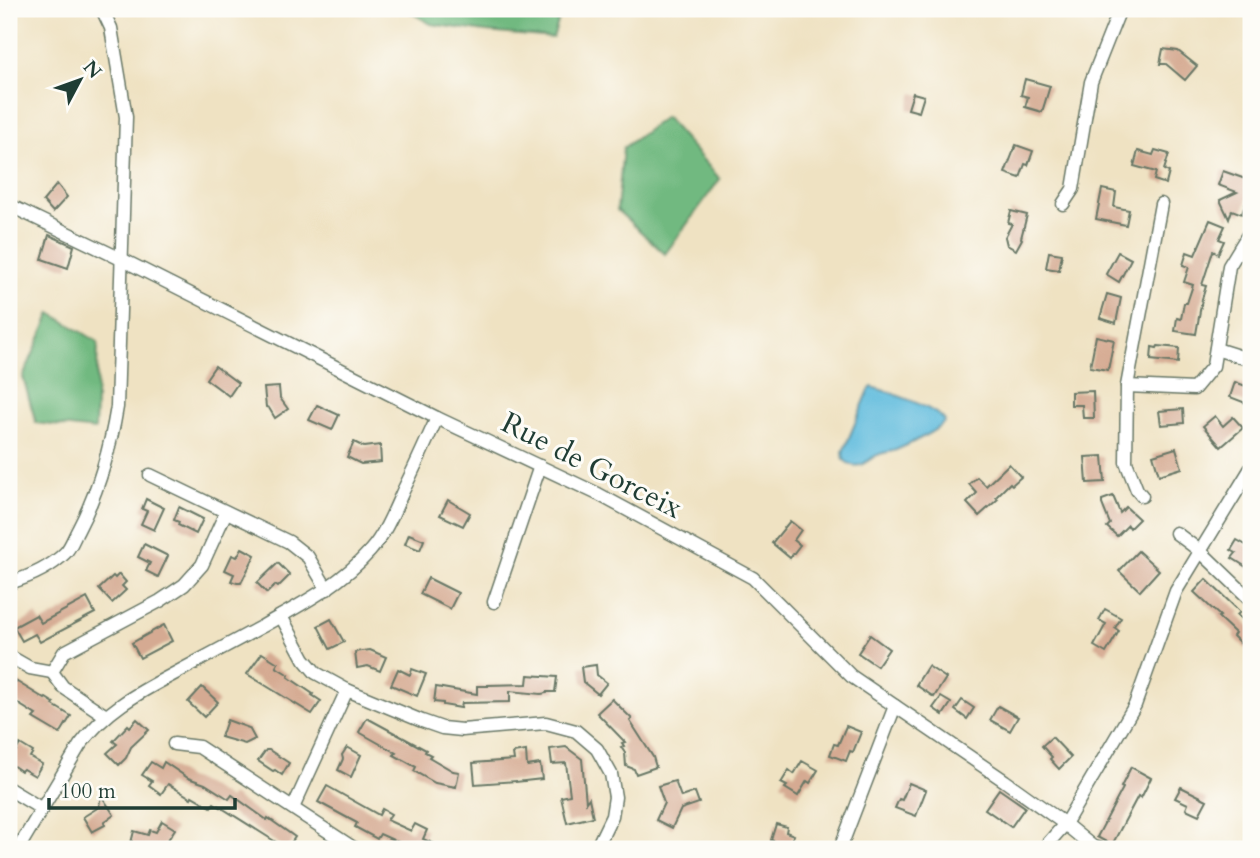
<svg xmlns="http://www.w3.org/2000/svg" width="1260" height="858" viewBox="0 0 1260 858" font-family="Cardo,serif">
	<rect width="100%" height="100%" fill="#fdfcf7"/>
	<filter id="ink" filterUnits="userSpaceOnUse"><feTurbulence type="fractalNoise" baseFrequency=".0143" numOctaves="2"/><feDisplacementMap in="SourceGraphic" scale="14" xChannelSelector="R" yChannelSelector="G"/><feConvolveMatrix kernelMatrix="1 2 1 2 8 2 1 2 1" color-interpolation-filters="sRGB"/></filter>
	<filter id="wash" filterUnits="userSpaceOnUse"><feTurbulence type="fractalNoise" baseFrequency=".00686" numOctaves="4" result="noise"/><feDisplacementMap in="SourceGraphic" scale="28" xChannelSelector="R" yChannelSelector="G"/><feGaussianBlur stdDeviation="1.57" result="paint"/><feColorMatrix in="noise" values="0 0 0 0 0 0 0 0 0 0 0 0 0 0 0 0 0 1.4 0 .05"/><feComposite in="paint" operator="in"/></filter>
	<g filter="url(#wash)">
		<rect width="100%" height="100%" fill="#efe2c2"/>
		<g fill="#71b980" stroke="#487b5a" stroke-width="2">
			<path d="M405,9H562L553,38L486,32L431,24Z"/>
			<path d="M665,117L720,179L665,254L617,210L623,148Z"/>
			<path d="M51,313L98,342L95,430L36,423L23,377Z"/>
		</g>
		<path fill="#5fbbdd" stroke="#3f7c88" stroke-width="2" d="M872,387C890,392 934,407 945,421C939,430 908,445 896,450C891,452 885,452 880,454C873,456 867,463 860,465C853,467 849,464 844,460L843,452L869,390Z"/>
		<g id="blocks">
			<g fill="#d5aa92">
				<path d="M1163,49L1178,51L1197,66L1185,80L1166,64H1160Z"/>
				<path d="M1025,79L1050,86L1042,112L1025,107L1028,97L1021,95Z"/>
				<path d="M913,93L924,96L919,112L908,109Z"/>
				<path d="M1016,145L1033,151L1028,165L1025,164L1020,178L1005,173Z"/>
				<path d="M1155,150L1169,154L1164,170L1169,172L1166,184L1154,180L1156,172L1134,166L1138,151L1153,155Z"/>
				<path d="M1223,171L1251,181V201L1247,199L1242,214L1232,210L1229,219L1220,200L1237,192L1218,185Z"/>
				<path d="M57,184L67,197L53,212L43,201Z"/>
				<path d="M1102,189L1116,192L1114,207L1129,210L1126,225L1096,219Z"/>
				<path d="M1011,211L1027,215L1021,238L1022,239L1016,250L1007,245L1005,237L1012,224L1008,223Z"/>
				<path d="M1210,220L1225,226L1219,239L1224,241L1218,254L1213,251L1202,285L1206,286L1202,299L1196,334L1175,331L1177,318L1181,319L1184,303H1187L1193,285L1184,282L1189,267L1183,265L1187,252L1195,255Z"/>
				<path d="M49,235L74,246L68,268L42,259Z"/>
				<path d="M1049,252L1062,254L1059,270L1046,268Z"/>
				<path d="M1118,252L1131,259L1119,282L1106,274Z"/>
				<path d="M1107,294L1121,298L1116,323L1100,318Z"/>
				<path d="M1096,336L1114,340L1108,370L1090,367Z"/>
				<path d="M1158,346L1179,348L1178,363L1151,360L1152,347L1157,348Z"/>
				<path d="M215,366L238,383L229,396L206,379Z"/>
				<path d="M1235,382L1251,388V394L1248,404L1230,397Z"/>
				<path d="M279,387L280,398L288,409L275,418L269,408L266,407L264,388Z"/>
				<path d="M1093,391L1094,418H1083L1082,405H1071V392Z"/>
				<path d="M317,405L339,415L332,430L309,420Z"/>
				<path d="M1183,409L1184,423L1161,425L1159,411Z"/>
				<path d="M1215,416L1223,426L1233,417L1243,428L1221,447L1203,426Z"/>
				<path d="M354,442L364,447L380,445L381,462L361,464L347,457Z"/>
				<path d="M1176,448L1182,468L1159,475L1153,455Z"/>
				<path d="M1103,456L1105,482L1087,483L1085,457Z"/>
				<path d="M1009,464L1021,477L1012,485L1010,483L996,497L998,499L979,516L967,503L977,493L969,484L977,477L986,486Z"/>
				<path d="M1113,496L1120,513L1126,507L1139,519L1130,528L1128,525L1117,536L1107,527L1110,524L1102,504V500Z"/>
				<path d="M146,499L164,508L154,530L141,524L147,511L142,509Z"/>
				<path d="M448,500L470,513L463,526L440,515Z"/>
				<path d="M179,507L203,519L196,534L178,525L179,522L174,520Z"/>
				<path d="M790,521L801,530L794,540L800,545L790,558L772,543Z"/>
				<path d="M409,534L424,540L420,550L405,544Z"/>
				<path d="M1237,540L1251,548V570L1232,558L1236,553L1231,550Z"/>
				<path d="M144,544L168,556L158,577L146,571L150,563L138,557Z"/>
				<path d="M242,548L255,555L241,583H237L231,581L234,574L225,570L232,555L237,557Z"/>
				<path d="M1138,551L1159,570L1140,591L1119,571Z"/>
				<path d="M278,563L290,575L278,587L275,585L267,593L257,583Z"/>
				<path d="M119,574L126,582L122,586L126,590L112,603L99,589L113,576L115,578Z"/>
				<path d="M428,578L458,593L450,609L420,594Z"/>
				<path d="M1206,579L1240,612L1237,615L1251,627V654L1233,636L1235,633L1218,617L1220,616L1194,592Z"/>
				<path d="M87,598L95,613L40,642L35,634L22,641L14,627L36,615L41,623Z"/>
				<path d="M1105,609L1121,618L1115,628L1119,631L1106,653L1094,646L1106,624L1099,620Z"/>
				<path d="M331,619L344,642L330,649L318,626Z"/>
				<path d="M164,625L172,641L140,658L132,643Z"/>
				<path d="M870,635L889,649L877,666L858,653Z"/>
				<path d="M370,650L386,657L380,671L368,666L357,668L355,652Z"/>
				<path d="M262,653L278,663L276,667L289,675L288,677L313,694L312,695L321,701L312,714L247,674Z"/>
				<path d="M596,665L597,675L607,683L598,694L583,682L581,667Z"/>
				<path d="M928,666L946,678L934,697L916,685Z"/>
				<path d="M398,669L410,675L412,669L426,674L417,696L391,685Z"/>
				<path d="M528,675L557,677L555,692H547V693L541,694L510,691V702L462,703L461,708L443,705V703L434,702L436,687L477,694V686H488V685L527,684Z"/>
				<path d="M9,677L45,699L46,698L54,703L53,705L71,716L60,734L33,718L36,715L9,698Z"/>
				<path d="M202,687L218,702L204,717L188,702Z"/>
				<path d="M941,697L951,703L943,715L933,708Z"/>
				<path d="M612,699L632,719L630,721L653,757L656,767L636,774L634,769L626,766L625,753L621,747L624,746L622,743L625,742L597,713Z"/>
				<path d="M962,700L974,708L967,719L955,710Z"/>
				<path d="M998,706L1018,717L1010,731L990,720Z"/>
				<path d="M367,718L426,750L425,752L431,755L429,757L453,771L459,772L456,787L435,783L414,771L416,767L394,755L396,753L359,732Z"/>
				<path d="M137,719L149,730L131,747L126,758L119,765L107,753L117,744L113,741L128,725L130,727Z"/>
				<path d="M227,720L249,728L255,739L245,744L221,737Z"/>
				<path d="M846,726L861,732L853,752L850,751L846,761L830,755L834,744L838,745Z"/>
				<path d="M1052,737L1071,757L1059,769L1050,759L1052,757L1042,746Z"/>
				<path d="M20,744L33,752L30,757L42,764L35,776L23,769L21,771L9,763Z"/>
				<path d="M347,747L361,755L351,777L338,770L343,759L342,755Z"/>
				<path d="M566,747L582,759L586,802L589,798L593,817L567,823L561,797L570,795L566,763L552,764L550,749Z"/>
				<path d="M266,750H269L289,763L282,775L275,770L273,771L258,761Z"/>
				<path d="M526,751L527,766L540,764L542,779L516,782V781L475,784L473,763L514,760L513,753Z"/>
				<path d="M802,761L818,770L810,783L807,781L798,796L785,788L787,786L781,783L789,770L794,774Z"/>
				<path d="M151,762L161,768L164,762L188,778L205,784L229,799L232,795L267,820L268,818L295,837L287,849L214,803L211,807L192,796L191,798L168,784L161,794L149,785L152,781L142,775Z"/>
				<path d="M1131,767L1151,778L1141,798L1138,796L1112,845L1097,837L1123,788L1121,787Z"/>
				<path d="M675,781L681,797L695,792L699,803L681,809L672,828L656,820L664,803L658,786Z"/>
				<path d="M909,783L926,790L916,816L895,808L899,799L902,800Z"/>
				<path d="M327,786L379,815L382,809L391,814L387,820L411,831L415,824L427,830L423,839L446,849H409L399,845L400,843L380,834L377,839L355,827L357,823L318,802Z"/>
				<path d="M1181,787L1207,800L1199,815L1186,809L1188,804L1175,798Z"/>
				<path d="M999,789L1025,807L1011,827L985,809Z"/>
				<path d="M101,795L114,815L104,822L105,825L92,832L83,817L99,807Z"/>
				<path d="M162,821L175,829L162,849H140L130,847L134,831L148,835L150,830L156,832Z"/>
				<path d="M776,824L787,827L786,832L794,835L788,849H771L774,841L771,840Z"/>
			</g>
		</g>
	</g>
	<g filter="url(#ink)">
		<use href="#blocks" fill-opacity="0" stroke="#687766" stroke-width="2"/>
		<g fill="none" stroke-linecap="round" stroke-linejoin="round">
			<defs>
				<g id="street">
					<path d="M1063,204L1073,189L1091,82L1120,9"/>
					<path d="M9,205L123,260L437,418L598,494L753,578L851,676L1005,781L1065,824L1093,847L1100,849"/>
					<path d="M1216,349L1251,360"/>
					<path d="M1127,386L1194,389L1213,366L1229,266L1251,230"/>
					<path d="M150,475L289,542L308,557L327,589"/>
					<path d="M1142,496L1137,490L1126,462L1127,386L1161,204"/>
					<path d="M1176,533L1200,551L1251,600"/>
					<path d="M9,583C29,577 50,568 65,553C71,547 74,537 78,530C98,492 110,450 117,407L126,117L111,28L102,9"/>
					<path d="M494,602L540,466"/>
					<path d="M281,616L304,659L316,673L347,690L422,721L442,728L462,730L546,723L576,731L597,749L611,774L615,797L612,816L596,849"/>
					<path d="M9,656L30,668L52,672"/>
					<path d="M106,716L63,687L52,672L64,652L160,601L184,585L202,565L226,512"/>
					<path d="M174,744L199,747L355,849"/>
					<path d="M9,789L42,809"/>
					<path d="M293,808L347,690"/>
					<path d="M18,849L80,745C105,711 136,694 172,675C202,659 231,643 261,627C300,605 340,585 370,551C385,534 394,511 403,491C415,467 426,442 437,418"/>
					<path d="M840,849L895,706"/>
					<path d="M1043,849L1065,824L1135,705L1176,591L1251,468"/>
				</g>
			</defs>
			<use href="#street" stroke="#687766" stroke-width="15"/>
			<use href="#street" stroke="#fff" stroke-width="12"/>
		</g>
	</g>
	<g text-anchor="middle" stroke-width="6" stroke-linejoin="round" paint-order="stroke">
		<g font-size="30" fill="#1f3d34" stroke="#fdfcf7">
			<text transform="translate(592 465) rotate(27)" y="10">Rue de Gorceix</text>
		</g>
	</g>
	<rect width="1260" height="858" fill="none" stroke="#fdfcf7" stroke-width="35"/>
	<g transform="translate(80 80) rotate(49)" stroke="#fdfcf7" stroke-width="5" paint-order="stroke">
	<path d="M0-5L12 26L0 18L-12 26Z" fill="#1f3d34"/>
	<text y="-10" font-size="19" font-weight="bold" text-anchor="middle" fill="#1f3d34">N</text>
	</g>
	<path d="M49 798v10h186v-10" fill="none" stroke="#1f3d34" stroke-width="3.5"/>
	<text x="60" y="798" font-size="21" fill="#1f3d34" stroke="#fdfcf7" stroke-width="5" paint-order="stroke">100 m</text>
</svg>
